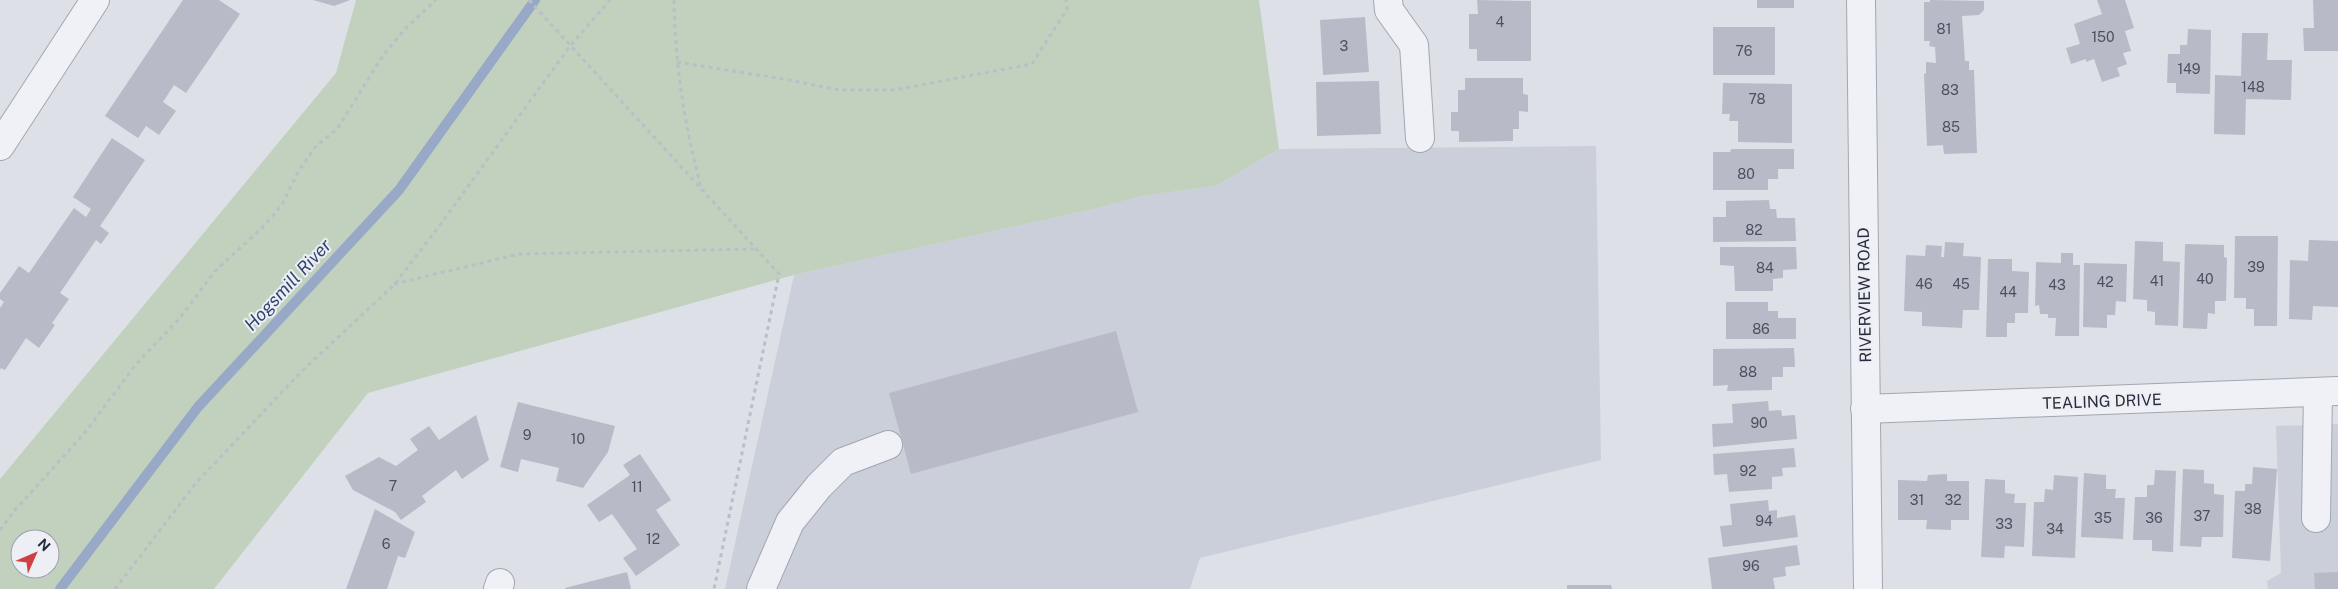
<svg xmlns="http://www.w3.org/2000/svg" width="2338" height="589" viewBox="0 0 2338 589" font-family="'Public Sans',sans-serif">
	<rect width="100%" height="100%" fill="#dde0e7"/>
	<g fill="#cbcfd9">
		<path d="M1596,146L1601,460L1200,558L1190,589H725L794,275L1094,209L1142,196L1216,186L1279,149Z"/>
		<path d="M2338,424V589H2268L2267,581L2281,573L2276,426Z"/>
	</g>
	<path fill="#c1d1be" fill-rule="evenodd" d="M356,0H1259L1279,149L1216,186L1142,196L1094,209L794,275L368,393L214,589H0V479L336,73ZM20,539H50V569H20Z"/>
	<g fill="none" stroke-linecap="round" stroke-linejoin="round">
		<path stroke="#98a9c8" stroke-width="10" d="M60,589L198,407L399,190L535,0"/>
	</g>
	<g fill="#b8bbc7">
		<path d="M183,0H219L240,14L186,93L174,85L163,102L176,111L159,135L146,126L138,138L105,116Z"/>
		<path d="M313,0H350L334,6Z"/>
		<path d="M1477,0L1531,1V61H1477V49H1469V14H1478Z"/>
		<rect x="1757" y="0" width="37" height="8"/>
		<path d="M1930,0L1984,1V10L1979,15L1962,16L1965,61H1969V70H1974L1977,153L1944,154L1943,145L1927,146L1924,74L1926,73V62L1936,63L1935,47L1929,46L1930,41H1924V2H1930Z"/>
		<path d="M2097,0H2125L2134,28L2125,31L2131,51L2123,53L2127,64L2117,68L2120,76L2102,82L2094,59L2086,62V59L2071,64L2066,48L2080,44L2074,24L2102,14Z"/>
		<path d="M2313,0H2338V51H2304L2303,28H2314Z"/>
		<path d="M1365,17L1369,72L1323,75L1320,20Z"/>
		<rect x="1713" y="27" width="62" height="48"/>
		<path d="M2188,29L2211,30L2210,94L2176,93V83H2167L2168,54H2180V45H2187Z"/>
		<path d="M2242,33H2268L2267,60H2292L2291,100L2246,99L2245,135L2214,134L2215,75L2241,76Z"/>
		<path d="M1465,78H1523V94L1528,95V112L1519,111V129H1513V141L1459,142V131H1451V112H1458V90H1465Z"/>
		<path d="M1379,81L1381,134L1317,136L1316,82Z"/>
		<path d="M1723,83L1792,84V143L1738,142V121H1729L1730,114H1722Z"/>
		<path d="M112,138L145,160L100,226L109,233L101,244L96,240L60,293L69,299L52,323L55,325L39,348L26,338L5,370L1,368L0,370V308L4,302L0,299V293L19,266L29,273L74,208L86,217L91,209L73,197Z"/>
		<path d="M1731,149H1794V169H1778V179H1768V190H1713V152H1730Z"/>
		<path d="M1769,200L1770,209H1776L1777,218H1795L1796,241L1713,242V217H1726V201Z"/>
		<path d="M2235,236H2278L2277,326H2254V309H2246V298H2234Z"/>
		<path d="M2309,240L2338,241V307L2313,306L2312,320L2289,319L2290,260L2308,261Z"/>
		<path d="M2135,241L2163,242V261L2180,262L2178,326L2155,325V312L2147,311V300L2133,299Z"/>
		<path d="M1945,242L1964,243L1963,256L1981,257L1979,310H1963L1962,328L1922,326V312L1904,311L1906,255L1925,256L1926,245L1942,246L1941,257H1944Z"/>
		<path d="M2185,244L2224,245V257L2227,258L2226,301H2215V314L2208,313L2207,329L2183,328Z"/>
		<path d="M1720,247H1796L1797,269L1783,270V278L1773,279V291H1735L1734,266L1720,265Z"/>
		<path d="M2061,253H2073V265H2080L2079,336H2055L2056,318H2048V314H2040L2039,305L2035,306L2036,262L2061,263Z"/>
		<path d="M1988,259H2012V271L2029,272L2028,313H2015V323H2007V337H1986Z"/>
		<path d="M2084,263L2127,264L2126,302L2116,301L2115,315H2107V328L2083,327Z"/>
		<path d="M1726,302H1768V311H1778V318H1796V339H1726Z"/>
		<path d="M1116,331L1138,412L911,474L889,393Z"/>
		<path d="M1794,348L1795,367H1783V377H1772V390L1727,391L1728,385L1713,386V349Z"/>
		<path d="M1768,401L1769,411L1781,410L1782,416L1795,415L1797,439L1713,447L1712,424L1733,423L1732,404Z"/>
		<path d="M518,402L615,426L608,452L583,488L556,481L559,468L521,459L518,472L500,467Z"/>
		<path d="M476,415L489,460L462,479L456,470L422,496L426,502L401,520L395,512L353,490L345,476L379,457L396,466L418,450L410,439L429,426L439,440Z"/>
		<path d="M1794,448L1796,467L1782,468L1783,476L1772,477V489L1729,492L1727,474L1714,475L1713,454Z"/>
		<path d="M640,454L671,500L656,510L680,545L636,576L623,558L637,549L612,514L599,522L587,505L630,475L623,465Z"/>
		<path d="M2253,467L2277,469L2270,561L2232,558L2235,491H2245V484H2252Z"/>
		<path d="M2183,469L2204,470V483L2214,484V494L2224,495L2223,537H2202L2201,547L2180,546Z"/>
		<path d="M2155,470L2176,471L2173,552L2152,551V540H2133L2135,497H2147V485H2154Z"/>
		<path d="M2084,473L2106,475V489H2116L2115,498H2125L2123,539L2081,537Z"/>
		<path d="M1947,474V481H1969V520H1951V530L1926,529L1927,520H1898V480L1927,481L1928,475Z"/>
		<path d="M2054,475L2078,477L2075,558L2032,556L2034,502H2044L2045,489L2053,490Z"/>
		<path d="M1985,479L2005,480V493L2015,494L2014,503H2026L2024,547L2005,546L2004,558L1981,557Z"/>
		<path d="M1768,500L1769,511L1777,510V518L1795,515L1798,537L1723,547L1720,526L1732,525L1730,504Z"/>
		<path d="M375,509L415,532L405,558L398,556L387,589H346Z"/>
		<path d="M1797,545L1800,565L1785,567L1786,576L1773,578L1775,589H1712L1708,558Z"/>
		<path d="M627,572L631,589H565V588Z"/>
		<path d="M2338,572V589H2315L2314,573Z"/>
		<path d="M1567,585H1611L1612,589H1567Z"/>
	</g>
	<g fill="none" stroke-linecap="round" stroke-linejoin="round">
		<defs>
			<g id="minor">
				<path d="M1388,0L1389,10L1414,45L1420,138"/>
				<path d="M1861,0L1868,589"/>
				<path d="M0,146L95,0"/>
				<path d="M1865,409L2338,391"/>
				<path d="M2316,518L2318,392"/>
				<path d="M498,589L500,583"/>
				<path d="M761,589L790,522L819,486L843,462L888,445"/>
			</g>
		</defs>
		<use href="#minor" stroke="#a3a6b1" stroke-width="30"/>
		<g stroke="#bcbec6" stroke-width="3" stroke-dasharray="4 4" stroke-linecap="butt">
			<path d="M529,0L779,274L714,589"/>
			<path d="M674,0C675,67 685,127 702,191"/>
			<path d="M677,62L789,80L839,90H894L1032,64L1067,9L1066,0"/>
			<path d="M394,284L519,254L754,249"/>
			<path d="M0,530L15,510L83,435L137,363L180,318L215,271L261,229L282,205L297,174L315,147L337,129L384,54L407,27L436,0"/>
			<path d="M115,589L196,483L302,371L394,285L440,225L570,46L610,0"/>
		</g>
		<use href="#minor" stroke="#f0f1f6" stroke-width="28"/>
	</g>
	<g text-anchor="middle" stroke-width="4" stroke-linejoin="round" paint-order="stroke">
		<g font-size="14" fill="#4b5060">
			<text x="1500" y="27">4</text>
			<text x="1944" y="34">81</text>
			<text x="2103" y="42">150</text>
			<text x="1344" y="51">3</text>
			<text x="1744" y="56">76</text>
			<text x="2189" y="74">149</text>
			<text x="2253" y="92">148</text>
			<text x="1950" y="95">83</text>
			<text x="1757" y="104">78</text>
			<text x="1951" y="132">85</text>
			<text x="1746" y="179">80</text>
			<text x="1754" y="235">82</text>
			<text x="2256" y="272">39</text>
			<text x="1765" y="273">84</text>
			<text x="2205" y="284">40</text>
			<text x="2157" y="286">41</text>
			<text x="2105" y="287">42</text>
			<text x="1924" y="289">46</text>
			<text x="1961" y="289">45</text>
			<text x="2057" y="290">43</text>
			<text x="2008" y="297">44</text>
			<text x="1761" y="334">86</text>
			<text x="1748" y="377">88</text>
			<text x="1759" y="428">90</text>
			<text x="527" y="440">9</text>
			<text x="578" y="444">10</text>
			<text x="1748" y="476">92</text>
			<text x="393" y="491">7</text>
			<text x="637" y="492">11</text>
			<text x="1917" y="505">31</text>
			<text x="1953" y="505">32</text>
			<text x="2253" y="514">38</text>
			<text x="2202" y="521">37</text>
			<text x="2103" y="523">35</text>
			<text x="2154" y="523">36</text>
			<text x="1764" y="526">94</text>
			<text x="2004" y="529">33</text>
			<text x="2055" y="534">34</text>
			<text x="653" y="544">12</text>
			<text x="386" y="549">6</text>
			<text x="1751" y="571">96</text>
		</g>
		<g font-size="16" fill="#272c3e" stroke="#edeff5">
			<text transform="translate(1864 295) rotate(-91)" y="6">RIVERVIEW ROAD</text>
			<text transform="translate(2102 401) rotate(-2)" y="6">TEALING DRIVE</text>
		</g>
		<g font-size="18" font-style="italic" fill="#314572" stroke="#edeff5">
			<text transform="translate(288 285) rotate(-47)" y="6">Hogsmill River</text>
		</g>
	</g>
	<g transform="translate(35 554) rotate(45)"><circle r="24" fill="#edeff5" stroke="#9ea1ac"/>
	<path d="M0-4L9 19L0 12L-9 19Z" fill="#ce4043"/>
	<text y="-8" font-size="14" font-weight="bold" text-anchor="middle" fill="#272c3e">N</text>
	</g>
</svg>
